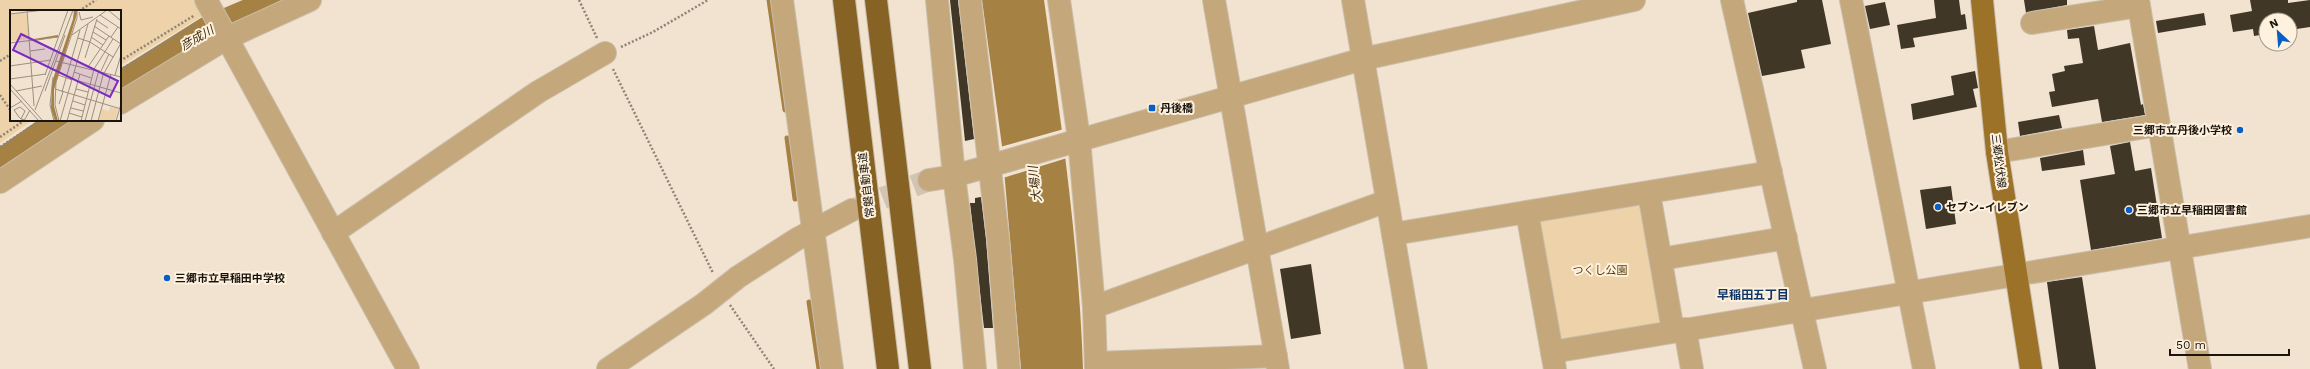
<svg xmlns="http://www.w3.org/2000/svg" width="2310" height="369" viewBox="0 0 2310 369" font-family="'Work Sans','Noto Sans JP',sans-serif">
	<rect width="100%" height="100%" fill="#f1e3cf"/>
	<g fill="#edd2aa">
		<path d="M0,0H195L204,15L120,66V11H11V120H33L0,143Z"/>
		<path d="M1644,200L1665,323L1556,342L1535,217Z"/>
	</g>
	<path fill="#a68144" d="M982,0H1044C1061,122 1079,245 1083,369H1021L1002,146Z"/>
	<path fill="#f1e3cf" d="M1064,129L1067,158L1003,178L1000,147Z"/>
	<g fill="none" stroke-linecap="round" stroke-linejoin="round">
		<g stroke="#a68144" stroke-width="5">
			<path d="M769,0L785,110"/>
			<path d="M787,138L795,199"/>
			<path d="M809,302L819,369"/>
		</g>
		<g stroke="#a68144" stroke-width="29">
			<path d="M120,86L209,30L280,0"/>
			<path d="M0,164L64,120"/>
		</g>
	</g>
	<g fill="#413727">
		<path d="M950,0H958L974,139L965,141Z"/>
		<path d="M1797,0H1822L1831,44L1801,50L1805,68L1762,76L1748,13L1797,2Z"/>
		<path d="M1934,0H1959L1961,15L1965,14L1967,29L1913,38L1915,47L1901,49L1897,25L1936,18Z"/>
		<path d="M2024,0H2067V5L2026,13Z"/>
		<path d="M2250,0H2288V3L2310,0V27L2290,30V20H2266V34L2254,36L2253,29L2233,32L2230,15L2252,11Z"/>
		<path d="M1885,2L1890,25L1870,29L1865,6Z"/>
		<path d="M2204,13L2206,25L2158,33L2156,21Z"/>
		<path d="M2094,26L2098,50L2130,43L2141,105L2143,104L2145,115L2102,122L2098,99L2052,107L2049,92L2055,91L2052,74L2065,71L2064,66L2083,63L2079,38L2068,39L2067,30Z"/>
		<path d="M1975,71L1978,88L1973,89L1977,107L1913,120L1911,104L1954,95L1951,76Z"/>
		<path d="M2059,115L2062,128L2020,136L2018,122Z"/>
		<path d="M2130,142L2135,171L2151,168L2162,238L2091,250L2080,180L2115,174L2110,146Z"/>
		<path d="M2083,150L2085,165L2042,171L2040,158Z"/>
		<path d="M1951,186L1956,224L1926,229L1920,190Z"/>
		<path d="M981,197L986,239L993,328H984L970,203H975V198Z"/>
		<path d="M1311,264L1321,334L1291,339L1280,269Z"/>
		<path d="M2082,277L2096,369H2059L2047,282Z"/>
	</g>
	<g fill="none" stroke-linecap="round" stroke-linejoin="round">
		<path stroke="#d1c4b2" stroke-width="22" stroke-dasharray="22 11" stroke-linecap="butt" d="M852,210L929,180"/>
		<defs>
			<g id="minor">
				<path d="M206,0L408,369"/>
				<path d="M782,0L832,369"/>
				<path d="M937,0L954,176L965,259L975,369"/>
				<path d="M970,0L998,238L1009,369"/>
				<path d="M1059,0L1079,139L1094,307L1096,369"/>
				<path d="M1214,0L1278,369"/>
				<path d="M1353,0L1416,369"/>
				<path d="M1732,0L1815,369"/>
				<path d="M1851,0L1924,369"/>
				<path d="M2138,0L2200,369"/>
				<path d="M2032,23L2139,6"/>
				<path d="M120,103L227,38L310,0"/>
				<path d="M1997,152L2158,125"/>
				<path d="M929,180L954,176L1363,59L1634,0"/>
				<path d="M0,182L93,120"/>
				<path d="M1649,193L1673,331"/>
				<path d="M1527,212L1555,369"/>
				<path d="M333,233L538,92L605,53"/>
				<path d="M1393,234L1771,172"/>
				<path d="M1661,259L1786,238"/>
				<path d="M1094,307L1387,201"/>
				<path d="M1685,329L1692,369"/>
				<path d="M1552,352L2310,226"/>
				<path d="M1096,363L1276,356"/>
				<path d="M608,369L704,304L738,277L797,239L852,210"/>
			</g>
			<path id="major" d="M1982,0L1997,152L2031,369"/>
			<g id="highway">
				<path d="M844,0L888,369"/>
				<path d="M876,0L920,369"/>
			</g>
		</defs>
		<use href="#minor" stroke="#cabeac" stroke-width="24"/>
		<use href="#major" stroke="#cabeac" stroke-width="24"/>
		<use href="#highway" stroke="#cabeac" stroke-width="24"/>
		<g stroke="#8e8476" stroke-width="2.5" stroke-dasharray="2 2" stroke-linecap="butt">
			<path d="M579,0L597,38"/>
			<path d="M79,11L96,0"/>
			<path d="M621,47L653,32L708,0"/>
			<path d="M0,61L11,54"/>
			<path d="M120,61L195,15"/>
			<path d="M613,69L713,273"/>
			<path d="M120,70L198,23"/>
			<path d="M0,95L11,111"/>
			<path d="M17,120L20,123"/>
			<path d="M49,120L52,125"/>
			<path d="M0,137L25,120"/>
			<path d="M0,147L41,120"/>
			<path d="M730,305L774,369"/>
		</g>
		<use href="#minor" stroke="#c4a77b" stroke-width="22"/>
		<use href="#major" stroke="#9c7229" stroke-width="22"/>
		<use href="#highway" stroke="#866224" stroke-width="22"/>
	</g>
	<g fill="#065ec8" stroke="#fef1dd" stroke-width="1.5">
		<rect x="1148" y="104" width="8" height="8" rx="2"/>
		<circle cx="2240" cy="130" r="4"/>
		<circle cx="1938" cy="207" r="4"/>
		<circle cx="2129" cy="210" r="4"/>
		<circle cx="167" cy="278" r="4"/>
	</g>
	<g text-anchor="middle" stroke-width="4" stroke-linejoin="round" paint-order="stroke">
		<g font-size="11" font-weight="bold" fill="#19140d" stroke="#fef1dd" text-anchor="start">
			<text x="1160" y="112">丹後橋</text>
			<text x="2232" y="134" text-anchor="end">三郷市立丹後小学校</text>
			<text x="1946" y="211">セブン-イレブン</text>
			<text x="2137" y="214">三郷市立早稲田図書館</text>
			<text x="175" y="282">三郷市立早稲田中学校</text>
		</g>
		<g font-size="11" fill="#19140d" stroke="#fef1dd">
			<text transform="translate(1999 161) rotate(83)" y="4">三郷松伏線</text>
			<text transform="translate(866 185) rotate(-97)" y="4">常磐自動車道</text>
		</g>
		<g font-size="11" fill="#563c09" stroke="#fef1dd">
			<text x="1600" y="274">つくし公園</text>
		</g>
		<g font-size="12" font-style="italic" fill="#3e2e12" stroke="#fef1dd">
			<text transform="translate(197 38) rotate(-30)" y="4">彦成川</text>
			<text transform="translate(1035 184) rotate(-97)" y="4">大場川</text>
		</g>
		<g font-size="12" font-weight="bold" fill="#103669" stroke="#fef1dd">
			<text x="1753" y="299">早稲田五丁目</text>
		</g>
	</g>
	<g transform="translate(10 10)">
		<rect width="111" height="111" fill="#f1e3cf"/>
		<path d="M15,3L17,5L19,29L2,31L0,28V4ZM100,97L108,99L105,111H88L92,99L99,101Z" fill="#edd2aa"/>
		<path d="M64,0H67V4L44,80V96L48,111H45L41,99L42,72L63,9Z" fill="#a68144"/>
		<path fill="none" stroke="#a68144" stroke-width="2" d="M24,30L48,26"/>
		<path fill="none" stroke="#9b9081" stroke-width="1" d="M17,0L24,96M98,0L110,10M69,2L71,10L83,7M0,4L34,0M90,5L111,19M86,10L98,18M84,16L111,34M83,22L96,30M62,25L97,0M81,27L93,35M101,27L108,17M68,28L80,32L103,47M0,33L48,27M20,41L35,39M75,48L87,9M46,51L111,67M0,56L41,50M78,57L99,26M84,59L103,29M91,61L99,44M64,62L81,68M35,65L58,0M48,65L62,70M105,65L111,45M43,67L40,95L44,111M0,69L36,64M69,71L111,83M0,74L33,111M0,79L29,111M45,79L111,99M66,79L78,82M6,81L32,76M35,81L55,25M52,82L70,20M63,91L75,95M49,94L53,82M0,98L12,91M61,98L73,101M25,100L63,0M59,103L72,107M11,109L15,101L10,97L4,100L9,107L11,109L15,110M14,111L20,100M49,111L45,95L46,72L67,8V0M50,111L78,14M57,111L70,64M71,111L84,59M75,111L89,60M81,111L93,65L111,33M88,111L101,64M106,111L111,94"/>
		<path fill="#7b2cbf" fill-opacity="0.15" stroke="#7b2cbf" stroke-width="2" d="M11,24L108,71L100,87L3,40Z"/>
		<rect width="111" height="111" fill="none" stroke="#19140d" stroke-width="2"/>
	</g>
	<g transform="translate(2278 32) rotate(334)"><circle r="19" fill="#fef1dd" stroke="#a2998a"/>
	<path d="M0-3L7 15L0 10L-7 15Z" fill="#065ec8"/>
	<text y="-6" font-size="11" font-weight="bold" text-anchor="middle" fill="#19140d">N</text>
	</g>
	<path d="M2170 349v6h119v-6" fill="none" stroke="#19140d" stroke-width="2"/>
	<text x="2176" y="349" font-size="12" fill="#19140d" stroke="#fef1dd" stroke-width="3" paint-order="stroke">50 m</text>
</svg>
